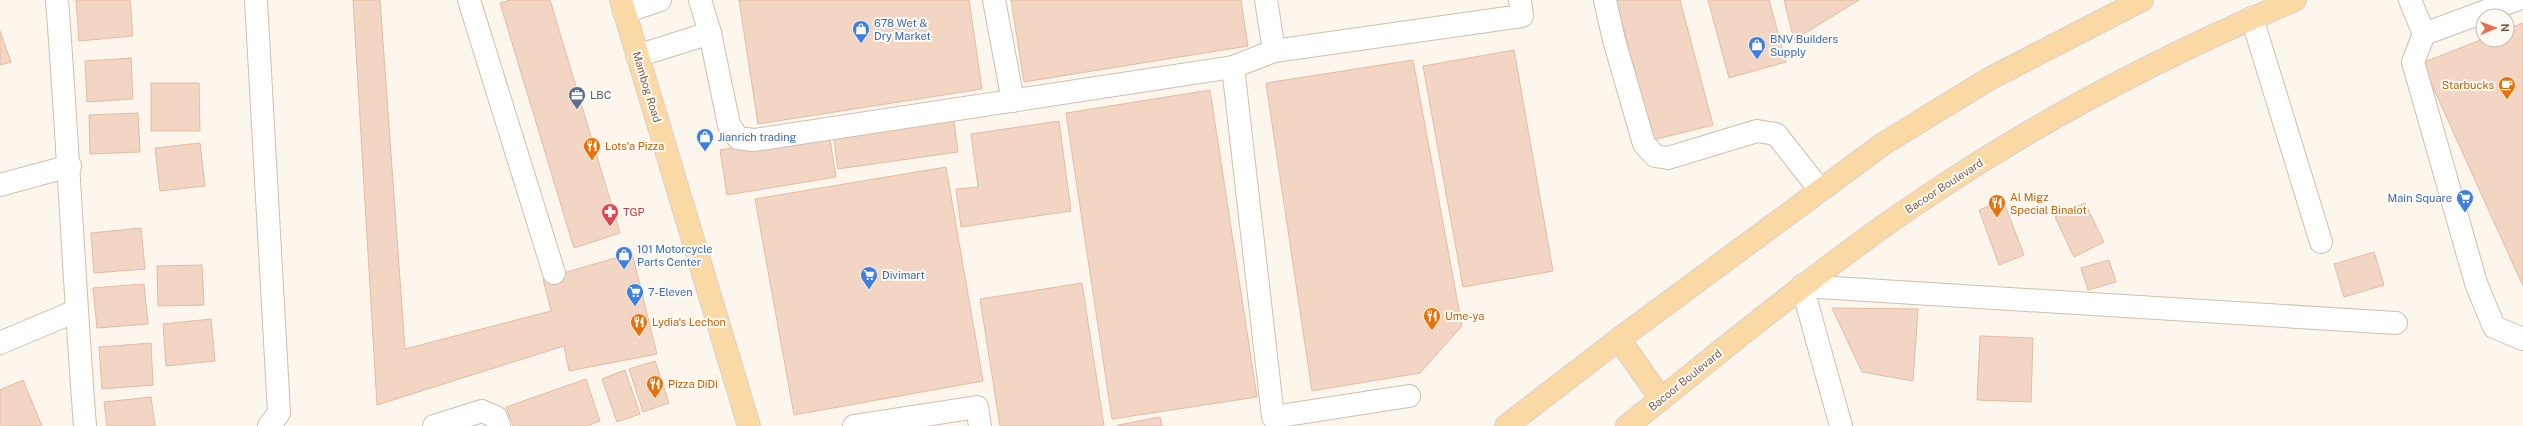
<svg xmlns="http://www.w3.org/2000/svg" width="2523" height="426" viewBox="0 0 2523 426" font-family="'Public Sans',sans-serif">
	<rect width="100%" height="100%" fill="#fdf6ec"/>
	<g fill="#f3d5c3" stroke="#e6bba3">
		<path d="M76,0H130L133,36L79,41Z"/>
		<path d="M353,0H380L405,349L551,311L543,279L632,253L657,354L569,371L564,346L377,405Z"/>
		<path d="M510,0H550L620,233L574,248L500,3Z"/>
		<path d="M739,0H969L982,89L758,124Z"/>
		<path d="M1011,0H1241L1248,46L1024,82Z"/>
		<path d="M1616,0H1680L1713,125L1653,140Z"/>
		<path d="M1708,0H1769L1786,62L1729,78Z"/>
		<path d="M1784,0H1859L1794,40Z"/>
		<path d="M2523,23V286L2422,63L2483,39L2507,40V29Z"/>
		<path d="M0,31L11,62L0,65Z"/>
		<path d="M1514,50L1553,271L1463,287L1423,66Z"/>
		<path d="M131,58L133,99L87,102L85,61Z"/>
		<path d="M1413,60L1462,326L1420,373L1312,391L1266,83Z"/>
		<path d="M151,83H199L200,131H151Z"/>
		<path d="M1210,90L1257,397L1112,419L1066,113Z"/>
		<path d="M138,113L140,152L90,154L89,115Z"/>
		<path d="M953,114L958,152L838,169L833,132Z"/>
		<path d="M1059,121L1071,211L961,227L956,189L978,187L971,134Z"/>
		<path d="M829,133L836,177L727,195L720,150Z"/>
		<path d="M200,143L205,186L160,191L155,148Z"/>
		<path d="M946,167L983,381L794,415L755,199Z"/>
		<path d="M2003,200L2024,255L1999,265L1979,210Z"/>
		<path d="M2085,203L2104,242L2074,257L2055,217Z"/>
		<path d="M141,228L145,269L94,273L91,233Z"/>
		<path d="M2374,252L2384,285L2344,297L2334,264Z"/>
		<path d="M2109,260L2116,282L2088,290L2081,268Z"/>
		<path d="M202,265L204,305L158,306L157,266Z"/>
		<path d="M1082,283L1104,426H1000L980,299Z"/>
		<path d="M144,284L148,324L97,328L93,288Z"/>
		<path d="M1832,308L1918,309L1913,381L1862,372Z"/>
		<path d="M211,319L215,361L166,366L163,324Z"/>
		<path d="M1980,336L2033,338L2031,402L1977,400Z"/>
		<path d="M151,343L153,385L102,389L99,347Z"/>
		<path d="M655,361L669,403L643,412L629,369Z"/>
		<path d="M625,370L640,414L617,422L602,379Z"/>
		<path d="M586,379L600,421L587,426H513L506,407Z"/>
		<path d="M23,380L42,426H0V390Z"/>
		<path d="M151,397L155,426H107L104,402Z"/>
		<path d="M1160,417L1162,426H1118V425Z"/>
	</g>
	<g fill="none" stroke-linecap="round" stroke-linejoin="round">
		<defs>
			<g id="minor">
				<path d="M57,0C68,142 74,284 85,426"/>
				<path d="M256,0L279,413L269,426"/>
				<path d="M469,0L554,273"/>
				<path d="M700,0L710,33L729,125L738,138L754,140L1233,67L1274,51L1266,0"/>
				<path d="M994,0L1013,101"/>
				<path d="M1605,0L1614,40L1644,144L1655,156L1668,158L1757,131L1776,134L1820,190"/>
				<path d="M2410,0L2424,34"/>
				<path d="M2516,0L2424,34L2413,62L2476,283L2494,327L2523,339"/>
				<path d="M624,12L660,0"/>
				<path d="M2252,18L2321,242"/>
				<path d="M1274,51L1522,16L1520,0"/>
				<path d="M637,56L710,33"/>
				<path d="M1233,67L1273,417L1409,396"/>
				<path d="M0,185L70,166"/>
				<path d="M0,343L76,311"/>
				<path d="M434,426L482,411L496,417L499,426"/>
				<path d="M854,426L977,407L980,426"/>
				<path d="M1841,426L1802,286L2396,323"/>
			</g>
			<g id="major">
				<path d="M621,0L749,426"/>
				<path d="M1619,339L1661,399"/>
				<path d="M1506,426L1619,339L1883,144L1989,79L2142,0"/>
				<path d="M1627,426C1727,347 1825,264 1932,193C2046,117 2168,53 2295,0"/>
			</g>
		</defs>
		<use href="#minor" stroke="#d1beb0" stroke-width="24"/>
		<use href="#major" stroke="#dad1cd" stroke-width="24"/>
		<use href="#minor" stroke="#fff" stroke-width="22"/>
		<use href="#major" stroke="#fbd9a5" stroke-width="22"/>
	</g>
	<defs>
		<symbol id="shop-pin" viewBox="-11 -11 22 30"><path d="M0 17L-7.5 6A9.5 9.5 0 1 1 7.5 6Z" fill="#3f7fe0" stroke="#fffaf3"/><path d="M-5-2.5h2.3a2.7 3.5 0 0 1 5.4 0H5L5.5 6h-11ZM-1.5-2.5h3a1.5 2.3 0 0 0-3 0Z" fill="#fff"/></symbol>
		<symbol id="cafe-pin" viewBox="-11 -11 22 30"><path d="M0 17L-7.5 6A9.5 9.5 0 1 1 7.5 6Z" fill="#e8710a" stroke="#fffaf3"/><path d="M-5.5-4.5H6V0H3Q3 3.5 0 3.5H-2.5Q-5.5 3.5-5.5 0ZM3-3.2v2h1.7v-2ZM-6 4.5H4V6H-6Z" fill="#fff"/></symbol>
		<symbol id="office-pin" viewBox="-11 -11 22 30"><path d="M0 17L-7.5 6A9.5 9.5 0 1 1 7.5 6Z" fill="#5c6f8a" stroke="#fffaf3"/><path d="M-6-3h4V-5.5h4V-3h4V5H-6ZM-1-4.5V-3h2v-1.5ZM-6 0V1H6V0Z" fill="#fff"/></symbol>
		<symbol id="restaurant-pin" viewBox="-11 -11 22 30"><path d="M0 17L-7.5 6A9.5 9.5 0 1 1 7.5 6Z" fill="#e8710a" stroke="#fffaf3"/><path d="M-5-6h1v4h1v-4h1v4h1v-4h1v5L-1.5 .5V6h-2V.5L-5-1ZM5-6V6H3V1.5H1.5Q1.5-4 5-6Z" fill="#fff"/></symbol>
		<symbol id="supermarket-pin" viewBox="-11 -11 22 30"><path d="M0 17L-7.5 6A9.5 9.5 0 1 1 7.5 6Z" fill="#3f7fe0" stroke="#fffaf3"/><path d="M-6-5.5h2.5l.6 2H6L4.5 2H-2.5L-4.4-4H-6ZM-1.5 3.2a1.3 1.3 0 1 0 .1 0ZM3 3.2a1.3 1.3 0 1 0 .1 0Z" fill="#fff"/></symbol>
		<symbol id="pharmacy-pin" viewBox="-11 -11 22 30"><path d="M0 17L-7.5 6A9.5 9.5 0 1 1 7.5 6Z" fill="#e0444e" stroke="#fffaf3"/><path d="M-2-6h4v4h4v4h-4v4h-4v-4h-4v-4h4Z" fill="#fff"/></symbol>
	</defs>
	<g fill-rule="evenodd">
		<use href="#shop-pin" x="851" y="19" width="20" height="27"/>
		<use href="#shop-pin" x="1747" y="35" width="20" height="27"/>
		<use href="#cafe-pin" x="2497" y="75" width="20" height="27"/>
		<use href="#office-pin" x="567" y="85" width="20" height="27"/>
		<use href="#shop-pin" x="695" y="127" width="20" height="27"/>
		<use href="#restaurant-pin" x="582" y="136" width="20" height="27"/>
		<use href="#supermarket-pin" x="2455" y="188" width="20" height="27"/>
		<use href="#restaurant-pin" x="1987" y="193" width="20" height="27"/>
		<use href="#pharmacy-pin" x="600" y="202" width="20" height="27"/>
		<use href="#shop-pin" x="614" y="245" width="20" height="27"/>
		<use href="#supermarket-pin" x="859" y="265" width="20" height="27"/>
		<use href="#supermarket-pin" x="625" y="282" width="20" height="27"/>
		<use href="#restaurant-pin" x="1422" y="306" width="20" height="27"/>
		<use href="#restaurant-pin" x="629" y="312" width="20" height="27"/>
		<use href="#restaurant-pin" x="645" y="374" width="20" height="27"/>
	</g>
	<g text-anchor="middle" stroke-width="4" stroke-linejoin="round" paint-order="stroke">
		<g font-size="11" fill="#366cbe" stroke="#fffaf3" text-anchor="start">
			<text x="874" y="27">678 Wet &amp;<tspan x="874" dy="13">Dry Market</tspan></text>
			<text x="1770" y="43">BNV Builders<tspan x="1770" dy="13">Supply</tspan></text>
			<text x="718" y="141">Jianrich trading</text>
			<text x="2452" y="202" text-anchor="end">Main Square</text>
			<text x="637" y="253">101 Motorcycle<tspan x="637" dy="13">Parts Center</tspan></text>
			<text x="882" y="279">Divimart</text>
			<text x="648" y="296">7-Eleven</text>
		</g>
		<g font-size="11" fill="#c56008" stroke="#fffaf3" text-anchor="start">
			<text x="2494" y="89" text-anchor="end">Starbucks</text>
			<text x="605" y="150">Lots'a Pizza</text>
			<text x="2010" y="201">Al Migz<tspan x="2010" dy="13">Special Binalot</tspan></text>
			<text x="1445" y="320">Ume-ya</text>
			<text x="652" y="326">Lydia's Lechon</text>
			<text x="668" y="388">Pizza DiDi</text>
		</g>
		<g font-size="11" fill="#7a5c4d" stroke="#fffaf3">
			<text transform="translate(647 87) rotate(73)" y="4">Mambog Road</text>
			<text transform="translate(1944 186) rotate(-33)" y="4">Bacoor Boulevard</text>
			<text transform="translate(1685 380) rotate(-39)" y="4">Bacoor Boulevard</text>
		</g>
		<g font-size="11" fill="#4e5e75" stroke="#fffaf3" text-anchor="start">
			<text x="590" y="99">LBC</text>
		</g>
		<g font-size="11" fill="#be3a42" stroke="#fffaf3" text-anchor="start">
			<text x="623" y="216">TGP</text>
		</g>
	</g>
	<g transform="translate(2495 28) rotate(89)"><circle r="19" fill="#fffaf3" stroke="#cabbb1"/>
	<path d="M0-3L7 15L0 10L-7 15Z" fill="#e76f51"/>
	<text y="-6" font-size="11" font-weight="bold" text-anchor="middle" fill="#7a5c4d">N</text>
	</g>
</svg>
